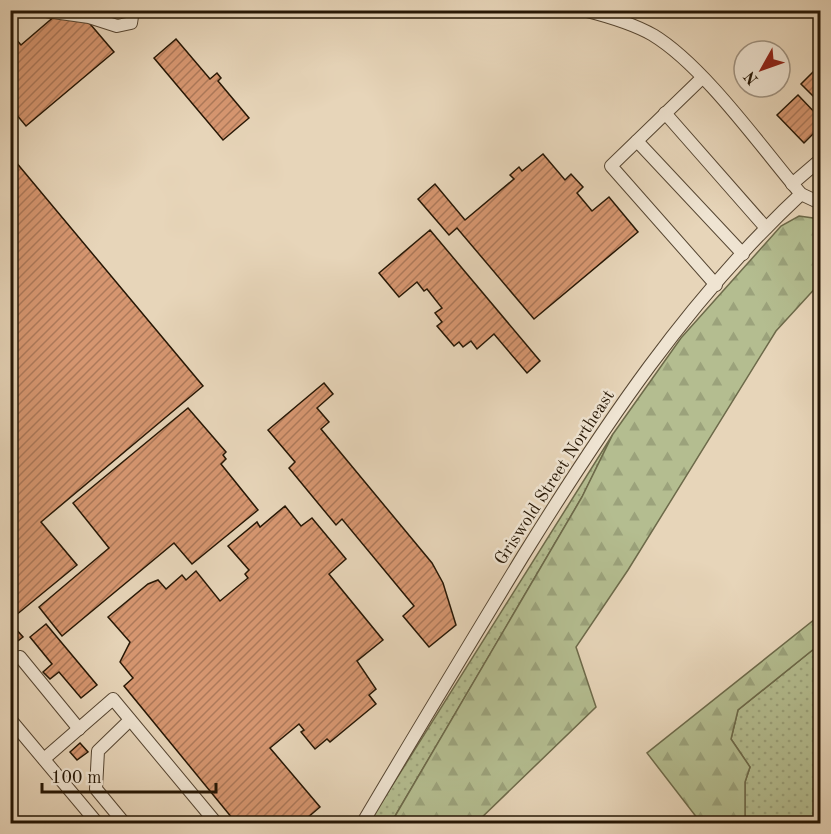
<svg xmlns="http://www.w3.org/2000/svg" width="831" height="834" viewBox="0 0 831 834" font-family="'Old Standard TT',serif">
	<defs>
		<pattern id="grass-dots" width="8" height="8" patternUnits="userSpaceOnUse" patternTransform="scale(1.5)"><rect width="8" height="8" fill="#b4bd90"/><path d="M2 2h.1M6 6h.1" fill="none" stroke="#9ba27b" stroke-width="1.8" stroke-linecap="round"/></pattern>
		<pattern id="forest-firs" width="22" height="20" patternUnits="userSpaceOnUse" patternTransform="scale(1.5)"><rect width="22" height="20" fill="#b4bd90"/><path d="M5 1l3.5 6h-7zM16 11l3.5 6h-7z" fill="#9ba27b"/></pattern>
		<pattern id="building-hatch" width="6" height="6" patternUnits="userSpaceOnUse" patternTransform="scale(1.5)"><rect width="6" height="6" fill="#d69670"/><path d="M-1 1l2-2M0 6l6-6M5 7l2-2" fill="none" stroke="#ad795a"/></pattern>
	</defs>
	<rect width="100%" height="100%" fill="#e7d5b9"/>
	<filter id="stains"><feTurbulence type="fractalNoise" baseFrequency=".00333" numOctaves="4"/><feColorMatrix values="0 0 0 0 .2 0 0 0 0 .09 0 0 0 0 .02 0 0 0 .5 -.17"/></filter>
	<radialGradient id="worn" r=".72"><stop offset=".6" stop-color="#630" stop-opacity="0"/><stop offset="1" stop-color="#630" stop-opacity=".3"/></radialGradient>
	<g fill="url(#grass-dots)" stroke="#6d6a4a" stroke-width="1.5">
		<path d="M613,434L582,497L391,823L368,824Z"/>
		<path d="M820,644V823H739L745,819V782L750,767L731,739L738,710Z"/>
	</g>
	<g fill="url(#forest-firs)" stroke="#6d6a4a" stroke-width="1.5">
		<path d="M799,216L820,219V283L776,331L628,570L576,647L596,707L476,823H391L582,497L613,434L681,338L781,226Z"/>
		<path d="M820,615V644L738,710L731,739L750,767L745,782V819L739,823H701L647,753Z"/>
	</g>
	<g fill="url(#building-hatch)" stroke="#261705" stroke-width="1.5">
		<path d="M56,15L85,18L114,52L26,126L10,107V32L21,45Z"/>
		<path d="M176,39L210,79L217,73L221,78L218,81L249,118L223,140L154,58Z"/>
		<path d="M820,65V103L801,84Z"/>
		<path d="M798,95L820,118V127L804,143L777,115Z"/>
		<path d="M543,154L565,180L571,174L583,187L577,193L592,211L609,197L638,232L534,319L457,228L449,235L418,199L435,184L465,220L514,179L510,175L519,167L522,171Z"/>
		<path d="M10,155L203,386L41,522L77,565L10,620Z"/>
		<path d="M430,230L540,361L527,373L494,334L477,349L471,341L463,347L459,342L454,346L437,326L442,322L435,313L442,308L427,289L424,291L417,282L399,297L379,273Z"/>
		<path d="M324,383L333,394L317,408L329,422L321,429L432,563L443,583L456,625L429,647L403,616L414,606L342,519L336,525L289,468L295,462L268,430Z"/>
		<path d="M188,408L226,452L223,455L226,459L221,464L258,510L192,564L174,543L62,636L39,607L109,548L73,503Z"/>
		<path d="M285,506L301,526L312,518L346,559L329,574L383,640L357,661L376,689L369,695L376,704L330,742L327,739L315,749L301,732L304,730L299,724L270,748L320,807L300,824H237L124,686L133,678L120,662L130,642L108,617L148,584L158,580L166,589L182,575L186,580L196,571L220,601L248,578L245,574L249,570L228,546L257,522L260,527Z"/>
		<path d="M46,624L97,685L81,698L59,672L50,679L43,672L52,664L30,637Z"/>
		<path d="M15,628L23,637L10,647V632Z"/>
		<path d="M80,743L88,752L77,760L70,752Z"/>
	</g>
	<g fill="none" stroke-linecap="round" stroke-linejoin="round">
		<defs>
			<g id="minor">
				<path d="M39,10L89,17L117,26L131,23L133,10"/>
				<path d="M583,10C607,16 632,23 653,35C704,66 761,147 801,194L820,203"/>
				<path d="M10,12L23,10"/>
				<path d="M702,78L611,166L716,285"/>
				<path d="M665,113L766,228"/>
				<path d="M637,141L743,254"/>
				<path d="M792,184L820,160"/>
				<path d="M20,657L79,729"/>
				<path d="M10,719L98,824"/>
				<path d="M44,759L113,699L217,824"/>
				<path d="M125,824L96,789L98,751L130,720"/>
				<path d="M362,824C415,734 469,645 523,556C603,427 688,299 801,194"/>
			</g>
		</defs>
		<use href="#minor" stroke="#564632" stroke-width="14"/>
		<use href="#minor" stroke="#efe4d2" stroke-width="12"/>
	</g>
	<g text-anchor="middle" stroke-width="5" stroke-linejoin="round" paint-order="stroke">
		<g font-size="18" fill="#261705" stroke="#efe4d2">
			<text transform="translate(554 477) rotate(-57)" y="6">Griswold Street Northeast</text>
		</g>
	</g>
	<rect width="831" height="834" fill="none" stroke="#e7d5b9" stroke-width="36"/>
	<rect x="12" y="12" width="807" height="810" fill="none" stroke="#261705" stroke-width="3"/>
	<rect x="18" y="18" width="795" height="798" fill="none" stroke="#261705" stroke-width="1.5"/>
	<g transform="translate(762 69) rotate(230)"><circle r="28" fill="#efe4d2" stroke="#9f9280" stroke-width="1.5"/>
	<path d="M0-4.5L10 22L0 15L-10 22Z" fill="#8f2418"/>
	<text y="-9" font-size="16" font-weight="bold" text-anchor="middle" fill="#261705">N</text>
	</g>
	<path d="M42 783v9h174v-9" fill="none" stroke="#261705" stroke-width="3"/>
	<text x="51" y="783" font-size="18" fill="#261705" stroke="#efe4d2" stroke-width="4.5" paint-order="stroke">100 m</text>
	<rect width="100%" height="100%" filter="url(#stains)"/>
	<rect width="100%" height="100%" fill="url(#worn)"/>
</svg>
